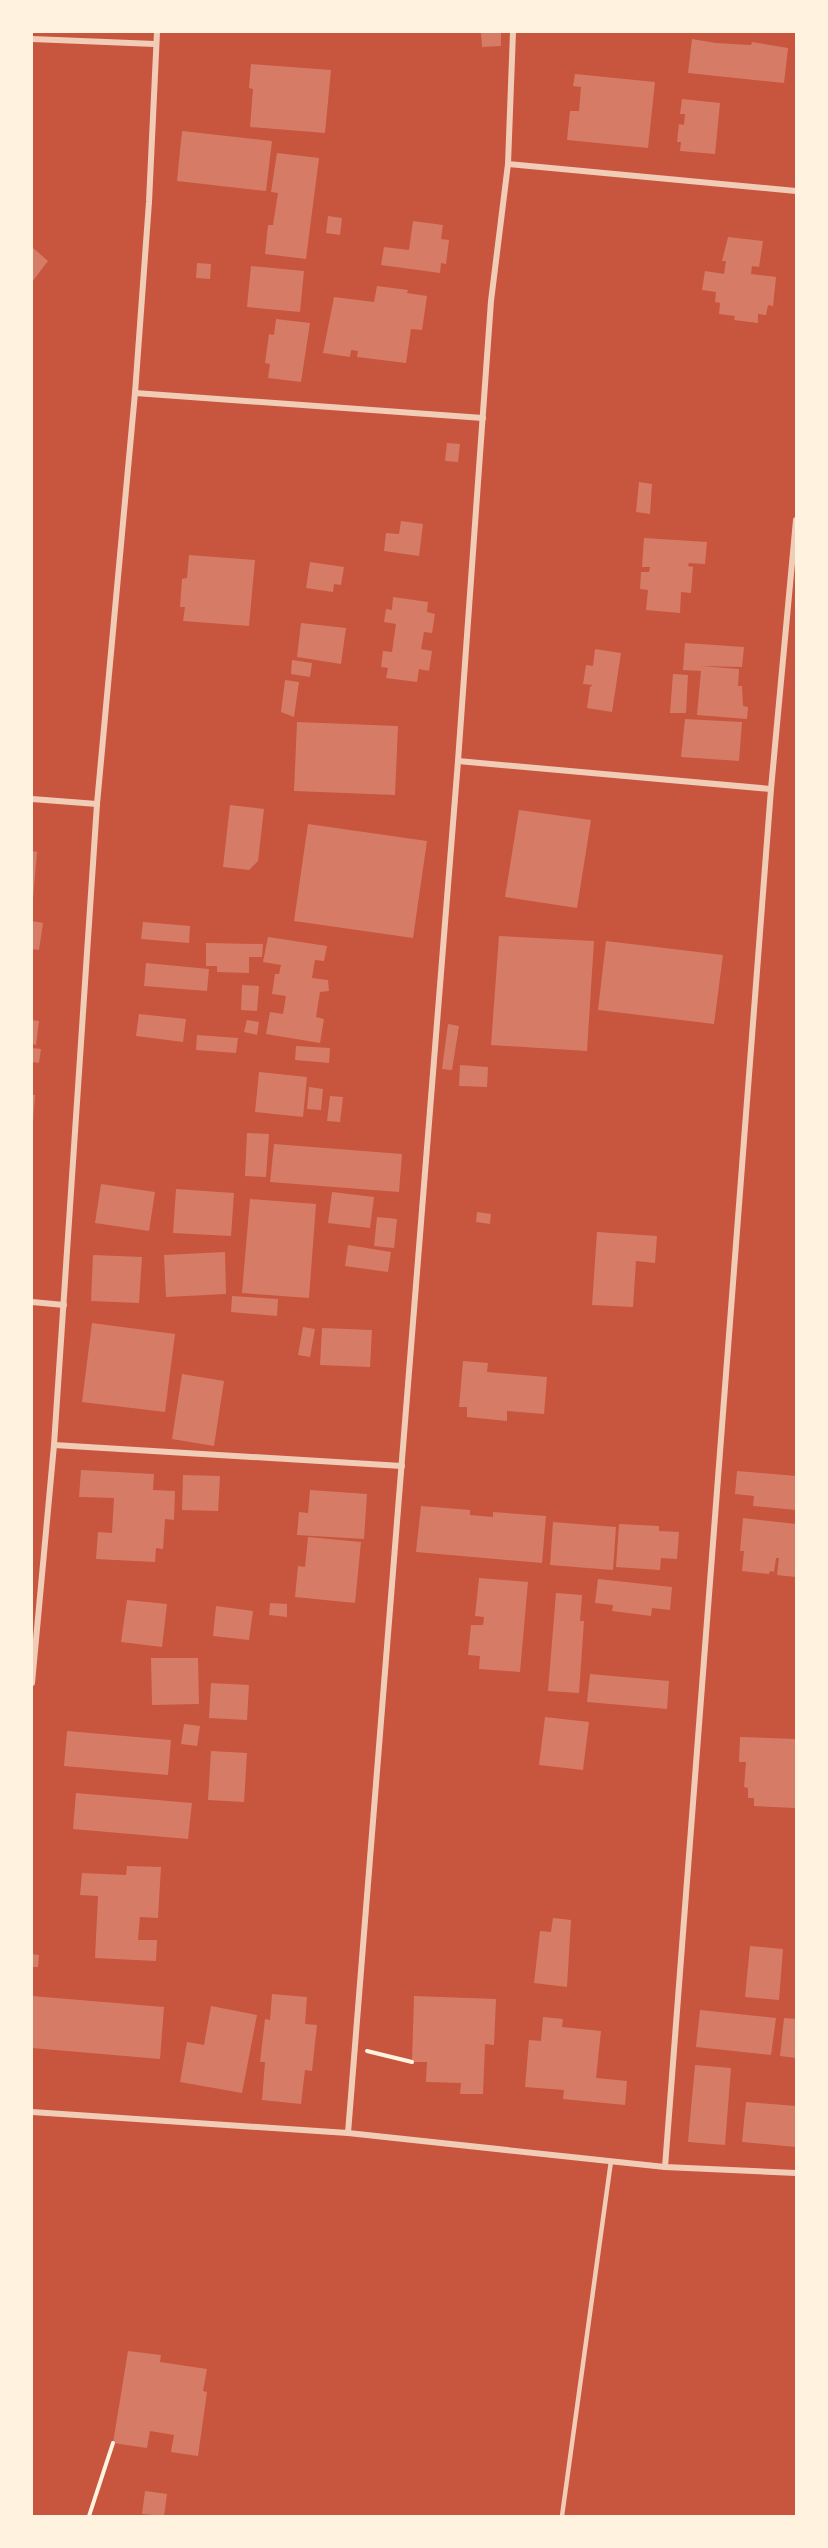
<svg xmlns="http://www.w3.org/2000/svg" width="828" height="2548" viewBox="0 0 828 2548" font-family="Poppins,sans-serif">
	<rect width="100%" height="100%" fill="#c8553d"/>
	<g fill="#d67c66">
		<path d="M481,32H501V46L482,47Z"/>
		<path d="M692,39L716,43L751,45L752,42L788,48L784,83L688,73Z"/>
		<path d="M251,64L331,70L325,133L250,127L253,89L249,88Z"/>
		<path d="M575,74L655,82L648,148L567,140L570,111H579L581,87L573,86Z"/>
		<path d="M682,99L720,103L715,154L680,151L681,142H677L679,124L684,125L685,114H680Z"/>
		<path d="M182,131L272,141L266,191L177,181Z"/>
		<path d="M277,153L319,158L306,259L265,254L268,225H273L278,193L271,192Z"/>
		<path d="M328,216L342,218L340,235L326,233Z"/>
		<path d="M413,221L443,225L441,239L449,240L446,264L441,263L440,273L381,265L384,247L409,250Z"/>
		<path d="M728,237L763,241L759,267L752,266L751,274L776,277L773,306L768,305L766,315L758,314V323L734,320L735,316L719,314L720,303L715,302L716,292L702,290L705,271L724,274L726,261H722Z"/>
		<path d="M32,247L48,261L32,282Z"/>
		<path d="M197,263L211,264L210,279L196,278Z"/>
		<path d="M251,266L304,271L300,312L247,307Z"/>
		<path d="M377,286L408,290L407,293L427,296L422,330L411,329L406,363L357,357L358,351L351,350L350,357L323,353L334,297L374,302Z"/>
		<path d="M276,319L310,323L301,382L268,378L270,364L265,363L269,334L274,335Z"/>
		<path d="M447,443L460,444L458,462L445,461Z"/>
		<path d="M639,482L652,484L650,514L636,512Z"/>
		<path d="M401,521L423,524L419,556L384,551L386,533L399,534Z"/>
		<path d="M644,538L707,542L705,564L689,563L688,566L693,567L691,593L681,592L680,613L646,610L648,590L640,589L641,572H649L650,567H642Z"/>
		<path d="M189,555L255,560L249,626L183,621L185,607H180L182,579L187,578Z"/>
		<path d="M310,562L344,567L341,585L334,584L333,592L306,588Z"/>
		<path d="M393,597L428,602L427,612L435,614L432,633L424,632L421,649L432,651L429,671L419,669L417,682L386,678L388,668L381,667L383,651L392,652L396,624L384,622L386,609L392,610Z"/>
		<path d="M301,623L346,628L341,664L297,657Z"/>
		<path d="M685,643L744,647L742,667L700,666L739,669L738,686H742L743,706L748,707L747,719L697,715L701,671L683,670Z"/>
		<path d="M595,649L621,653L612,712L587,708L590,687L593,685L583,684L586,665L593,666Z"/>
		<path d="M292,660L312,663L310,677L291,674Z"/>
		<path d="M673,674L688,675L686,713H670Z"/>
		<path d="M285,680L299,682L294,717L281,712Z"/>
		<path d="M685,719L742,722L739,761L681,757Z"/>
		<path d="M297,722L398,726L395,795L294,791Z"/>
		<path d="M230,805L264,809L258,861L249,870L223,867Z"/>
		<path d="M519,810L591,820L577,908L505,897Z"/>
		<path d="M308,824L427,841L413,938L294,921Z"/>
		<path d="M32,851L37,852L33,899L32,898Z"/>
		<path d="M32,921L43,923L39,950L32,949Z"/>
		<path d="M143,922L190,926L189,943L141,939Z"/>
		<path d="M499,936L594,941L587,1051L491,1045Z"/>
		<path d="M268,937L327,946L324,961L315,960L312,978L328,980L329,991L320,992L316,1017L324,1019L320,1043L266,1034L270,1012L283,1014L286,996L272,994L275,974H279L281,965L263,962Z"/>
		<path d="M606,941L723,955L714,1024L598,1010Z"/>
		<path d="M206,943L263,944L262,957H249V973L217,972V966H206Z"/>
		<path d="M146,963L209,969L207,991L144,986Z"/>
		<path d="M242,985L259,986L257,1011L241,1010Z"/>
		<path d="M139,1014L186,1019L183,1042L136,1036Z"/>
		<path d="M32,1020L39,1021L36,1045L32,1044Z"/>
		<path d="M247,1020L259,1022L257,1035L244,1032Z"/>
		<path d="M448,1024L459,1026L452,1070L442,1069Z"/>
		<path d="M197,1035L238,1038L236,1053L196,1050Z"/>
		<path d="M296,1046L330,1048L329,1063L295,1060Z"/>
		<path d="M32,1048L41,1049L39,1063L32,1062Z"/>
		<path d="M460,1065L488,1067L487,1087L459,1086Z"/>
		<path d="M259,1072L307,1077L303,1117L255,1112Z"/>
		<path d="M309,1087L323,1089L321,1110L307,1109Z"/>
		<path d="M32,1095H35L33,1122H32Z"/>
		<path d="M330,1096L343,1097L340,1122L327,1121Z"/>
		<path d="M247,1133L269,1134L266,1177L245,1176Z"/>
		<path d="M274,1144L402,1154L399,1192L270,1182Z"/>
		<path d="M101,1184L155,1192L149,1231L95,1223Z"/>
		<path d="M176,1189L234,1193L231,1236L173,1233Z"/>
		<path d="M332,1192L374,1197L370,1228L328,1223Z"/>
		<path d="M250,1199L316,1204L309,1298L242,1293Z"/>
		<path d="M477,1212L491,1214L490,1224L476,1222Z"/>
		<path d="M377,1217L397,1219L394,1248L374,1246Z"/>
		<path d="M597,1232L657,1236L655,1263L636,1261L633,1307L592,1305Z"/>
		<path d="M348,1245L391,1252L388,1272L345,1266Z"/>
		<path d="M225,1252L226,1294L166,1297L164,1255Z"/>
		<path d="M93,1255L142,1257L139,1303L91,1301Z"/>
		<path d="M232,1296L278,1299L277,1316L231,1312Z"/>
		<path d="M92,1323L175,1334L165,1412L82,1402Z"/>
		<path d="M303,1327L315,1329L310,1357L298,1355Z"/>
		<path d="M322,1328L372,1330L370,1367L320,1365Z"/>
		<path d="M463,1361L488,1363L487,1372L547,1377L544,1414L507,1411V1421L467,1417V1407H459Z"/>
		<path d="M182,1374L224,1381L214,1446L172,1439Z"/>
		<path d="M81,1470L154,1474L153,1490L175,1491L174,1520L165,1519L163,1549L156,1548L155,1562L96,1559L98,1532L112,1533L114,1498L79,1497Z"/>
		<path d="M737,1471L796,1476V1510L753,1506L754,1496L735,1494Z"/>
		<path d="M183,1475L220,1476L218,1511L182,1510Z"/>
		<path d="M310,1490L367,1494L364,1539L297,1535L299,1512L308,1513Z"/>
		<path d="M421,1506L470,1510V1515L493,1517V1512L546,1516L542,1563L416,1552Z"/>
		<path d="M743,1518L796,1524V1577L777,1575L779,1558H776L774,1572L770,1571L769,1574L742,1571L744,1551H740Z"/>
		<path d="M553,1522L616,1527L613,1570L550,1565Z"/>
		<path d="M619,1524L659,1526V1531L679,1532L677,1559L661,1558L660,1570L616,1567Z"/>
		<path d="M308,1537L361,1542L355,1603L295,1597L298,1566L305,1567Z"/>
		<path d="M479,1578L528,1582L520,1672L479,1669L480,1656L468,1655L471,1625H483L484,1617L475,1616Z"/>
		<path d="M598,1579L672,1587L670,1610L652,1608L651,1616L612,1611L613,1605L595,1603Z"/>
		<path d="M556,1593L582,1595L580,1621H584L579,1693L548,1691Z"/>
		<path d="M127,1600L167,1604L162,1647L121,1642Z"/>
		<path d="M270,1603L287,1604V1617L269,1615Z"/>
		<path d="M216,1606L253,1611L249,1640L213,1636Z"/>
		<path d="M151,1658H198L199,1704L152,1705Z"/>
		<path d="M590,1674L669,1681L667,1709L587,1702Z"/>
		<path d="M211,1683L249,1685L247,1720L209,1718Z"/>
		<path d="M545,1717L589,1722L583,1770L539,1765Z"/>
		<path d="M184,1724L200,1726L197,1746L181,1744Z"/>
		<path d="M67,1731L171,1740L168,1775L64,1766Z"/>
		<path d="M740,1737L796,1739V1808L754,1806V1798H748V1788L744,1787L746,1762H739Z"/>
		<path d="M211,1751L247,1753L244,1802L208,1800Z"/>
		<path d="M76,1793L192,1803L188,1839L73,1829Z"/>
		<path d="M127,1866L161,1867L158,1918L140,1917L138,1940H157L156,1961L95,1958L98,1896L80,1895L82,1873L126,1875Z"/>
		<path d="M553,1918L571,1920L567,1987L534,1983L540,1931L551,1932Z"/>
		<path d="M750,1946L783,1949L779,2000L745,1997Z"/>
		<path d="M32,1954L39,1955L38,1967H32Z"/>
		<path d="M272,1994L307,1997L305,2024L317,2025L312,2071L305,2070L301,2104L262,2100L265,2062H260L265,2019L270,2020Z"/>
		<path d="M32,1996L164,2007L160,2059L32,2048Z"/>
		<path d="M414,1996L496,1999L494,2045L485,2044L483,2094H460L461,2083L426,2082L427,2062H412Z"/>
		<path d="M211,2006L257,2015L242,2093L180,2082L187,2042L204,2045Z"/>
		<path d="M700,2010L776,2018L771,2055L696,2047Z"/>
		<path d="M543,2017L563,2019L562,2027L601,2031L596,2078L627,2081L625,2105L563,2099L564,2090L525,2087L529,2040L541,2041Z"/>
		<path d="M784,2018L796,2019V2058L780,2056Z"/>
		<path d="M695,2065L731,2068L725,2145L688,2142Z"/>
		<path d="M746,2102L796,2106V2147L742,2142Z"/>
		<path d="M128,2351L161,2355L160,2362L207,2369L203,2391L207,2392L198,2456L171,2452L174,2435L150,2431L147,2448L113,2443Z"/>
		<path d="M145,2491L167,2494L164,2516L142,2514Z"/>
	</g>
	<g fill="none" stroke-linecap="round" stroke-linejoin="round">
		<g stroke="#fff3e0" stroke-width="4">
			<path d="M367,2051L412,2062"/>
			<path d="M89,2516L113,2443"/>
		</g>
		<path stroke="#f1ccb7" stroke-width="4.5" d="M562,2516L611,2161"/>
		<g stroke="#f1ccb7" stroke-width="6">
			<path d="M32,39L155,44"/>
			<path d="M508,164L796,191"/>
			<path d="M135,393L483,418"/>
			<path d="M458,761L771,789"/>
			<path d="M32,799L97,804"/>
			<path d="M32,1302L64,1305"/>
			<path d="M54,1445L402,1466"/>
			<path d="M32,1683L54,1445L97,804L135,393L149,202L157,32"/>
			<path d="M32,2112L348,2133L665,2167L796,2173"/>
			<path d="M348,2133L458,761L491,301L508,164L513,32"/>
			<path d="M665,2167L771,789L796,520"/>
		</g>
	</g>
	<rect width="828" height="2548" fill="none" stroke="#fff3e0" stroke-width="66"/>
</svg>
